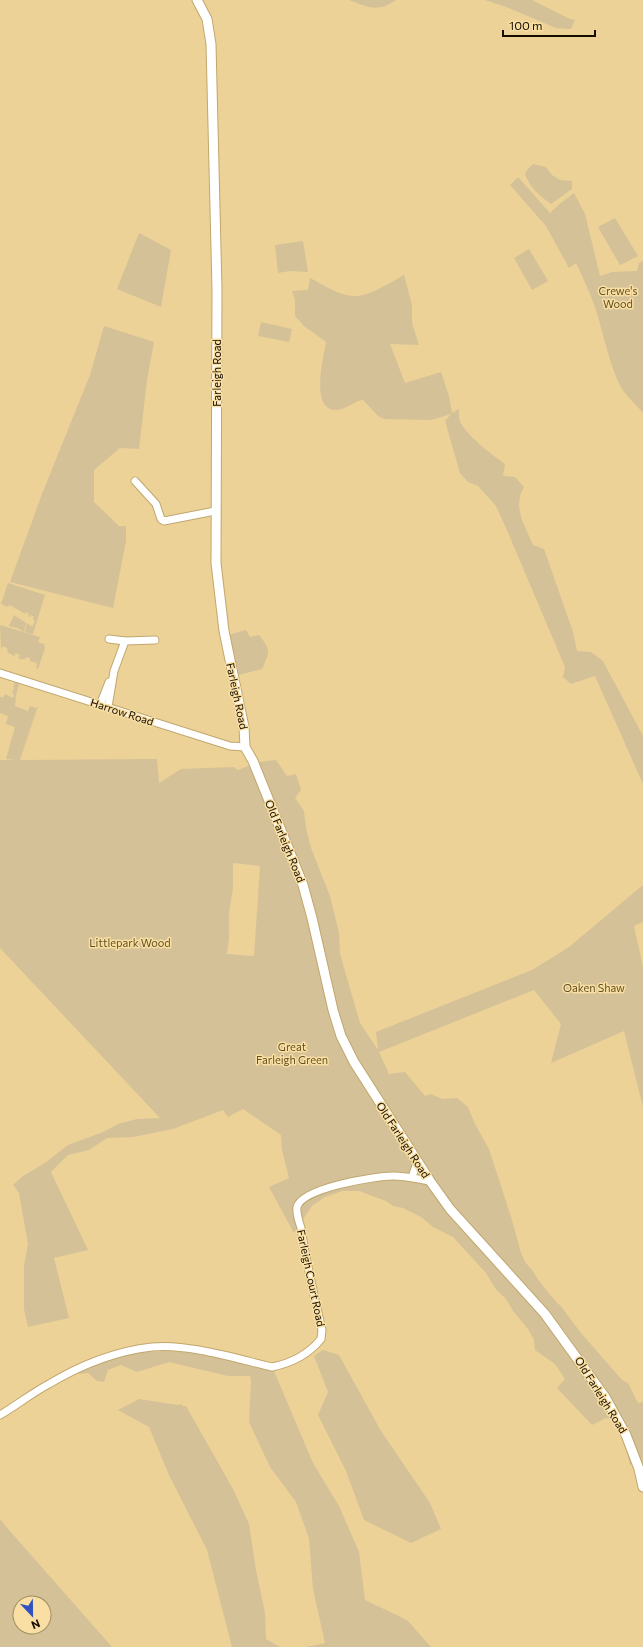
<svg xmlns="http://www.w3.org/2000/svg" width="643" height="1647" viewBox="0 0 643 1647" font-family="Commissioner,sans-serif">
	<rect width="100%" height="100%" fill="#ecd297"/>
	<g fill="#d4c197" fill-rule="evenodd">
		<path d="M349,0H396C377,13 368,7 349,0Z"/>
		<path d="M485,0H532L570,19L575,20L571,29L556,28L506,7Z"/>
		<path d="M533,164L546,167L552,175L560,180L572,181V189L551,204C539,195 530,188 525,174L527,170Z"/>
		<path d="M518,177L550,213L557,206L574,193L585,214L600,276L612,272L637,271L639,263L643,261V413C634,402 622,393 617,379C609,359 604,338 598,317C593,299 584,280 576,263L569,268L546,226L510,185Z"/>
		<path d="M615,218L638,256L620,265L598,227Z"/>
		<path d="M139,233L171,250L161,307L117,289Z"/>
		<path d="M303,241L308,272L290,271L278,273L275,245Z"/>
		<path d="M529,249L548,281L532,290L514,258Z"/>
		<path d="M404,275L412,305V323L419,345L390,344L405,383L441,372L449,396L452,413L459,409C459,412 459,415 459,418C462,433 493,455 505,464L503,476L515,477L524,487C512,507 525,526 533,545L544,549L573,632L577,651L591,652L603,661L643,736V784L595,676L571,684L563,677L565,667L506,528L496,506L478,486L468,482L460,473L445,421L451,414L431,420L384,419L378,416L363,400C356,400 344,411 334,410C310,407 324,356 326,342L304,326L295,316V300L292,291L308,290L310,278C324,285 338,295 353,296C366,298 392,282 404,275Z"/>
		<path d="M261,322L292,329L289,342L258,336Z"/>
		<path d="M104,326L154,342L147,380L139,449L120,448L94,470V502L119,526H126V541L113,608L10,582L42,494L90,375Z"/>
		<path d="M8,583L45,595L33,634L25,632L27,623L32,627L35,621L33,619L34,617L31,615L30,617L28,616L29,614L26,612L25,614L10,605L8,607L1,604Z"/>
		<path d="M14,615L26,623L24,632L17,628V627L16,628L9,626Z"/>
		<path d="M0,625L40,637L38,642L44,644L45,648L38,669L36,668L37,663L30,661V658L26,657L25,659H22V660L18,658L20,655L16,653L14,656L7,652L8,649L3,646L1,649Z"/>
		<path d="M246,630L250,637L259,635C271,650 270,651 262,669L235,676L228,635Z"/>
		<path d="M15,682L19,684L16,695L15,706L28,711L30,706L36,708L38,706L20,760L157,759L159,783L181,769L234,767L238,770L258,762L276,760L287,776L296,774L301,790L295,798L304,811L306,828L311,848L330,896L339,933L340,954L360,1023L378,1050L376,1032L532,970L569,947L643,885V922L634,926L643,967V1107L624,1031L551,1063L561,1024L534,990L379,1052L389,1074L405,1072L425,1096L431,1094L442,1099L457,1098L468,1107L475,1124L489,1149L512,1220L521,1253L525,1262L533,1271L537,1278L551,1296L558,1304L560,1305L581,1333L622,1380L628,1383L638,1403L643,1402V1474L633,1463L630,1465L622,1435L612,1420L606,1418L592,1425L557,1388L565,1379L555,1364L535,1350L534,1340L528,1329L513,1311L506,1299L495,1288L486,1273L453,1237L433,1227L421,1217L403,1208L393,1206L386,1201L359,1191H342L325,1197L313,1205L307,1213L300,1225L294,1233L269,1187L289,1178L282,1150L281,1135L243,1109L228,1117L223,1110L173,1129L133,1137L107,1138L89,1150L68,1155L51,1172L88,1250L54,1258L69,1318L28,1327L24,1309V1266L28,1244L19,1193L13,1185L23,1176L45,1163L68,1145L103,1132L118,1124L137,1119L160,1118L0,948V760H17L6,759L15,727L6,724L8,716L0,713V697H3L2,701L5,694L13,698L14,694H12L14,688L13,687ZM233,863L260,866L254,956L227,954L229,939V913L233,888Z"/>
		<path d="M323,1350L339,1355L381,1431L430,1503L441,1529L411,1543L364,1520L346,1471L318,1415L328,1392L314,1356Z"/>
		<path d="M164,1351C201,1351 238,1361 274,1371L313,1463L339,1506L359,1552L365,1600L407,1620L431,1647H306L325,1643L313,1589L309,1538L296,1502L270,1467L249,1422L251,1380L250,1376H228L169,1362L137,1372L121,1365L108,1370L104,1382L97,1381L88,1373L79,1374L77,1371L108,1359L136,1353Z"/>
		<path d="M139,1399L178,1405L181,1404L183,1406H186L233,1489L249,1524L256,1570L265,1613L266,1639L280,1647H232L207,1550L169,1475L149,1427L118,1410Z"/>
		<path d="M0,1519L9,1530L112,1647H0ZM20,1603H44V1627H20Z"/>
	</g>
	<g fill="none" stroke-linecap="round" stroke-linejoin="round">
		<defs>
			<g id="minor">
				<path d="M135,481L156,504L161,519L164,521L215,511"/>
				<path d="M109,639L125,641L155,640"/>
				<path d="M0,673L230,746L245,747"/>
				<path d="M100,705L109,682"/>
				<path d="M108,707L114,671L125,641"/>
				<path d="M412,1177L417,1163"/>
				<path d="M0,1415C17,1405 32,1393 49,1384C79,1366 116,1351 152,1347C186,1343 238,1359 272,1367C292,1363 308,1355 321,1339L322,1330C314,1296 306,1262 301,1228C299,1222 296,1213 297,1207C302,1188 375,1176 393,1176C406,1176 417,1179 430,1181"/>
			</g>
			<path id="tertiary" d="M197,0L207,19L211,44L217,290L216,563L224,631L244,727L245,747L253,761L303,885L312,918L333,1010L341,1036L354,1062L430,1181L450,1209L545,1314L605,1397L626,1435L639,1469L643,1487"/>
		</defs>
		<use href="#minor" stroke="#c0a76d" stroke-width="9"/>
		<use href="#tertiary" stroke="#c0a76d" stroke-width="11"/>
		<use href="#minor" stroke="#fff" stroke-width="7"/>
		<use href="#tertiary" stroke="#fff" stroke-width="9"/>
	</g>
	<g text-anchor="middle" stroke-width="3" stroke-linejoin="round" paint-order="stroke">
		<g font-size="11" fill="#64501f" stroke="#f9dfa3">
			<text x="618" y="295">Crewe's<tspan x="618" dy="13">Wood</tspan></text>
			<text x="130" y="947">Littlepark Wood</text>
			<text x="594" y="992">Oaken Shaw</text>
			<text x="292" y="1051">Great<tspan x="292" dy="13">Farleigh Green</tspan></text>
		</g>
		<g font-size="11" fill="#160d00" stroke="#f9dfa3">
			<text transform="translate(217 373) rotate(-90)" y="4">Farleigh Road</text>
			<text transform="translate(237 696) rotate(78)" y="4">Farleigh Road</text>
			<text transform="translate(122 712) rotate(18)" y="4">Harrow Road</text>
			<text transform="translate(285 841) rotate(68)" y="4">Old Farleigh Road</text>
			<text transform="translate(403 1140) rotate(57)" y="4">Old Farleigh Road</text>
			<text transform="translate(311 1278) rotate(78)" y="4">Farleigh Court Road</text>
			<text transform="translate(601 1395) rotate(58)" y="4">Old Farleigh Road</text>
		</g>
	</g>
	<g transform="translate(32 1615) rotate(158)"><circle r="19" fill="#f9dfa3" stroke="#9e8b62"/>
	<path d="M0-3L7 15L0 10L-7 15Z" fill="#3051c1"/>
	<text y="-6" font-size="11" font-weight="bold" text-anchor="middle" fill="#160d00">N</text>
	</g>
	<path d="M503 30v6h92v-6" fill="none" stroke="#160d00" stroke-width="2"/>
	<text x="509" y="30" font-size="12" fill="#160d00" stroke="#f9dfa3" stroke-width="3" paint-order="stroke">100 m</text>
</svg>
